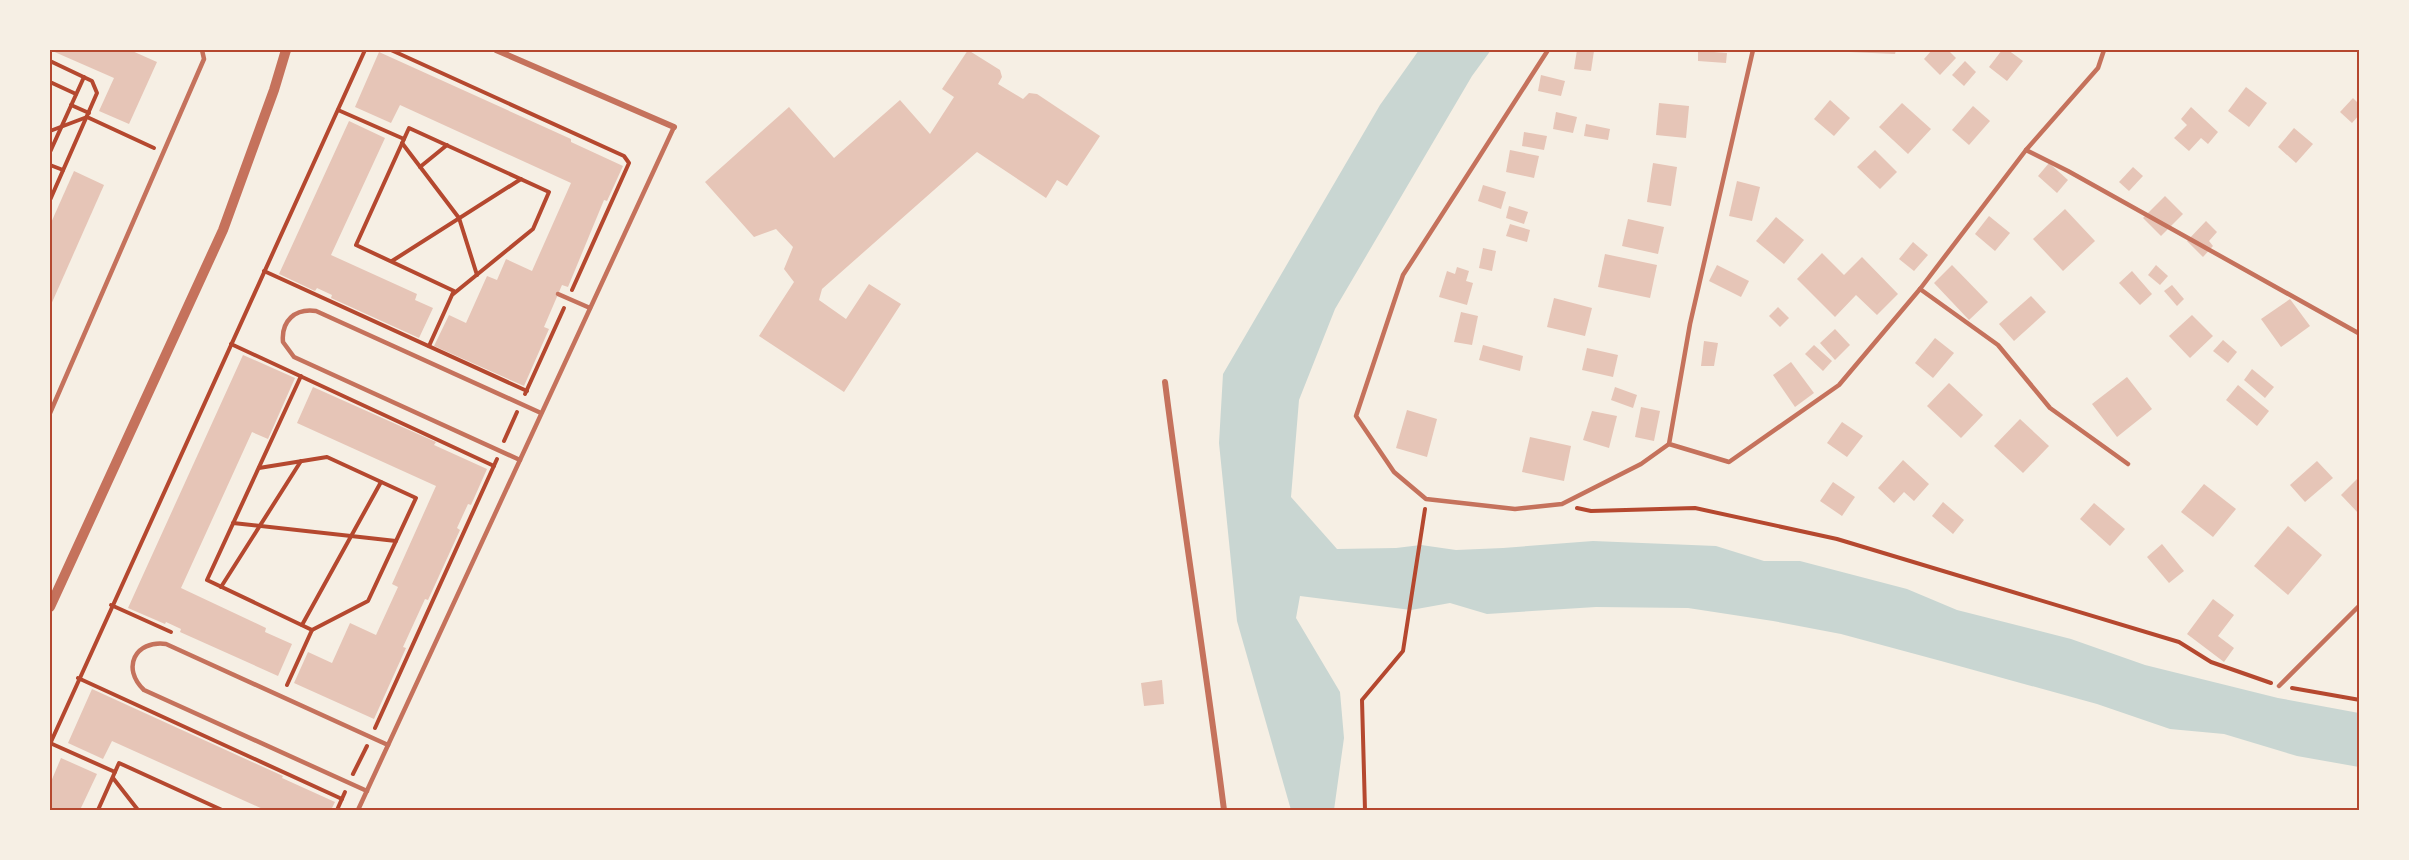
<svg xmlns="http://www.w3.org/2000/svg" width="2409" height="860" viewBox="0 0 2409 860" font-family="Mulish,sans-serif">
	<rect width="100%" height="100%" fill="#f6efe4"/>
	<path fill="#c9d6d2" d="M1419,50H1491L1472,76L1335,309L1299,400L1291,497L1337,549L1396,548L1421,545L1456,550L1503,548L1593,541L1716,546L1764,561H1800L1907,589L1957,610L2071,639L2145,665L2278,698L2359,713V767L2297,756L2224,734L2170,729L2097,704L1941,661L1841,634L1773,621L1688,608L1596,607L1487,614L1450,603L1411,610L1300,596L1296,618L1340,692L1344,738L1334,810H1291L1237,621L1219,443L1223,374L1380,105Z"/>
	<g fill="#e6c5b7">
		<path d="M50,50H130L157,62L129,124L99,111L114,78Z"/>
		<path d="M968,50L1000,70L1002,77L998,84L1023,99L1029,93L1037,94L1100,136L1067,186L1057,180L1046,198L977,152L822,289L819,300L846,319L869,284L901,304L844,392L759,336L794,282L784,269L793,247L776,229L754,237L705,182L789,107L834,158L900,100L930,134L954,97L942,89Z"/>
		<path d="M1577,50L1594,51L1591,71L1574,69Z"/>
		<path d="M1698,50H1714V52L1727,53L1726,63L1698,61Z"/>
		<path d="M1849,50H1896L1895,54L1849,52Z"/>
		<path d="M1932,50H1948L1956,58L1940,75L1924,59Z"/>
		<path d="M2002,50H2008L2023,61L2007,81L1989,67Z"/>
		<path d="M379,52L571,139V142L623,166L607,201L604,200L568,287L562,285L544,327L549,329L524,386L434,346L449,315L466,323L487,276L497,280L506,259L532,271L571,183L400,105L391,123L355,107Z"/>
		<path d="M1965,61L1976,72L1964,86L1952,75Z"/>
		<path d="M1541,75L1565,81L1561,96L1538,91Z"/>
		<path d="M2246,87L2267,103L2249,127L2228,111Z"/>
		<path d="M2353,98L2360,105V114L2352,123L2340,112Z"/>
		<path d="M1830,100L1850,118L1834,136L1814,119Z"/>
		<path d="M1659,103L1689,106L1686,138L1656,135Z"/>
		<path d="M1902,103L1931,129L1908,154L1879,127Z"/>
		<path d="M1973,106L1990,121L1969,145L1952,130Z"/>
		<path d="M2191,107L2218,132L2208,144L2201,138L2189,151L2174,138L2187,125L2181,119Z"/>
		<path d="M1556,112L1577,117L1573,133L1553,129Z"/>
		<path d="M349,121L385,138L331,255L417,294L415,300L433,308L419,338L331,298L332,295L317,288L315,291L279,274Z"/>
		<path d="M1586,124L1610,129L1608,140L1584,136Z"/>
		<path d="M2294,128L2313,144L2296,163L2278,147Z"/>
		<path d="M1524,132L1547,136L1544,150L1522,146Z"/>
		<path d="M1510,150L1539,156L1534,178L1506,172Z"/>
		<path d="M1875,150L1897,172L1880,189L1857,167Z"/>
		<path d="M1653,163L1677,167L1671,206L1647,202Z"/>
		<path d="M2049,163L2068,180L2057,193L2038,176Z"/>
		<path d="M2133,167L2143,176L2129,191L2119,182Z"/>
		<path d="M74,171L104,185L50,307V225Z"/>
		<path d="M1737,181L1760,187L1752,221L1729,216Z"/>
		<path d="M1483,185L1506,192L1501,209L1478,201Z"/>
		<path d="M2165,196L2183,214L2161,236L2143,218Z"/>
		<path d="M1509,206L1528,212L1524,224L1506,218Z"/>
		<path d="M2065,209L2095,241L2063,271L2033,239Z"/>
		<path d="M1989,216L2010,233L1995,251L1975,234Z"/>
		<path d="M1776,217L1804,240L1784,264L1756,241Z"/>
		<path d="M1628,219L1664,227L1658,254L1622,246Z"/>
		<path d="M2206,221L2217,232L2209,241L2213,246L2203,257L2187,241Z"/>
		<path d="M1510,224L1530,230L1527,242L1506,236Z"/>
		<path d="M1913,242L1928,255L1914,271L1899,259Z"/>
		<path d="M1483,248L1496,251L1492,271L1479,268Z"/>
		<path d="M1822,253L1844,275L1862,257L1898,294L1877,315L1856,295L1835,317L1797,279Z"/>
		<path d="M1605,254L1657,265L1650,298L1598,287Z"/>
		<path d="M1717,265L1749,281L1741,297L1709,281Z"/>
		<path d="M1952,265L1988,302L1969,320L1934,283Z"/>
		<path d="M2156,265L2168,276L2160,285L2148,275Z"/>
		<path d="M1457,267L1469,271L1466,281L1473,283L1467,305L1439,297L1447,271L1455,274Z"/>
		<path d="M2132,271L2152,294L2140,305L2119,283Z"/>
		<path d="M2172,285L2184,299L2177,306L2164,291Z"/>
		<path d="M2031,296L2046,312L2014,341L1999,324Z"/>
		<path d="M1554,298L1592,308L1585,336L1547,327Z"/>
		<path d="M2290,299L2310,326L2281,347L2261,319Z"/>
		<path d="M1778,307L1789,318L1780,327L1769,316Z"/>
		<path d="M1461,312L1478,316L1472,345L1454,342Z"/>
		<path d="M2192,315L2213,336L2190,358L2169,336Z"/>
		<path d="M1835,329L1850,345L1835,360L1820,343Z"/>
		<path d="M1935,338L1954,353L1933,378L1915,363Z"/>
		<path d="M2223,340L2237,352L2228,363L2213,351Z"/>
		<path d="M1704,341L1718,343L1714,366H1701Z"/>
		<path d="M1483,345L1523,356L1520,371L1479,360Z"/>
		<path d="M1814,345L1832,361L1823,371L1805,354Z"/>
		<path d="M1587,348L1618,355L1613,377L1582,370Z"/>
		<path d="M243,355L295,378L268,439L252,432L181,588L266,628L265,632L292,644L278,676L180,632L181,629L166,622L165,624L128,608Z"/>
		<path d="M1791,362L1814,393L1795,407L1773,375Z"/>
		<path d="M2252,369L2274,387L2265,398L2244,380Z"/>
		<path d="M2127,377L2152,409L2117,437L2092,404Z"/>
		<path d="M1949,383L1983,415L1961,438L1927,406Z"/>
		<path d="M2238,385L2269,411L2257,426L2226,400Z"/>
		<path d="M313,387L436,442L434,445L487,469L471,505L468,504L457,528L460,530L428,600L425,599L403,647L406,648L374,719L294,683L308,652L332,663L350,623L376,635L398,587L392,584L436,486L297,423Z"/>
		<path d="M1615,387L1637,395L1633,408L1611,400Z"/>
		<path d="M1641,407L1660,411L1654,441L1635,437Z"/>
		<path d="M1407,410L1437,419L1427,457L1396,448Z"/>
		<path d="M1592,411L1617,416L1609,448L1583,440Z"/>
		<path d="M2020,419L2049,446L2023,473L1994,446Z"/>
		<path d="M1842,422L1863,436L1847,457L1827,443Z"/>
		<path d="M1530,437L1571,446L1564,481L1522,472Z"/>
		<path d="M1903,460L1929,484L1914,501L1904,492L1894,503L1878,488Z"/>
		<path d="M2317,461L2333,478L2305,502L2290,485Z"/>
		<path d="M2358,478L2360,480V515L2341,495Z"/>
		<path d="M1833,482L1855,497L1842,516L1820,501Z"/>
		<path d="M2204,484L2236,509L2213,537L2181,512Z"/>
		<path d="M1943,502L1964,520L1953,534L1932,516Z"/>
		<path d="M2094,503L2125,529L2110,546L2080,519Z"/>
		<path d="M2288,526L2322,555L2288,595L2254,566Z"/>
		<path d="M2162,544L2184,571L2169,583L2147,557Z"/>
		<path d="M2213,599L2234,615L2218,636L2234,648L2224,662L2187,634Z"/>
		<path d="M1162,680L1164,704L1144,706L1141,683Z"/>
		<path d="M92,689L283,776L282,778L335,802L331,810H265L112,741L103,759L68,743Z"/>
		<path d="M61,758L97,774L80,810H50V784Z"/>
	</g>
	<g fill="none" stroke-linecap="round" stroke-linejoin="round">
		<g stroke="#b5482f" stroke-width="4">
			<path d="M391,50L624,156L629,163L572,290"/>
			<path d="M50,61L92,81L97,93L50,200"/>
			<path d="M50,82L76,94"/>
			<path d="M71,105L89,113"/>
			<path d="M338,110L404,139"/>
			<path d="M50,131L87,117L154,148"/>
			<path d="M402,143L459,218L477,275"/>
			<path d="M50,152L84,77"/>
			<path d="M50,165L63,170"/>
			<path d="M420,167L447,145"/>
			<path d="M392,261L521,179"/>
			<path d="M264,271L527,391"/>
			<path d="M231,344L494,466"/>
			<path d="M429,346L452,295L454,291L356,245L409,128L549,192L533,229L452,295"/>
			<path d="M525,394L564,308"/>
			<path d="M504,441L517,412"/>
			<path d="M259,468L327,457L416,498L368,601L312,630"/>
			<path d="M1577,508L1591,511L1695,508L1837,539L2179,642L2211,662L2271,683"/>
			<path d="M233,523L396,541"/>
			<path d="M221,587L301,461"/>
			<path d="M111,605L171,632"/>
			<path d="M302,625L381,482"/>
			<path d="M78,678L342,799"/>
			<path d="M287,685L312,630L207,580L301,376"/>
			<path d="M2292,688L2360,700"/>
			<path d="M375,728L497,459"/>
			<path d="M50,743L115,772"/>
			<path d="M50,744L365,50"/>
			<path d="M353,774L367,746"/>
			<path d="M113,778L138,810"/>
			<path d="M98,810L119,763L222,810"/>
			<path d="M337,810L345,792"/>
			<path d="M1365,810L1362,700L1403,651L1425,509"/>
		</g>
		<g stroke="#c5725c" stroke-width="4.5">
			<path d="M1548,50L1403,275L1356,416L1394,472L1426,499L1515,509L1562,504L1641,464L1669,444"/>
			<path d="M1753,50L1690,324L1669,444L1729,462L1839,385L1920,289L2026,150L2098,68L2104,50"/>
			<path d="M2026,150L2068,171L2360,334"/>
			<path d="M1920,289L1998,345L2050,408L2128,464"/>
			<path d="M558,294L590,308"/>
			<path d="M50,413L204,59L202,50"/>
			<path d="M520,460L294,357L283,342C281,321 295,308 316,311L541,413"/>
			<path d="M2279,686L2360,605"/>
			<path d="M367,791L144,690C121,668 135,640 166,644L388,745"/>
			<path d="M358,810L674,127"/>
		</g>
		<g stroke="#c5725c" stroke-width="6">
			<path d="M496,50L674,127"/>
			<path d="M1165,382C1183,525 1206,667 1224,810"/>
		</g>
		<path stroke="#c5725c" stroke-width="10" d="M50,607L223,230L274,90L286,50"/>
	</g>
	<rect width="2409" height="860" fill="none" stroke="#f6efe4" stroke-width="102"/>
	<rect x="51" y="51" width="2307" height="758" fill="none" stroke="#b5482f" stroke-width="2"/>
</svg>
